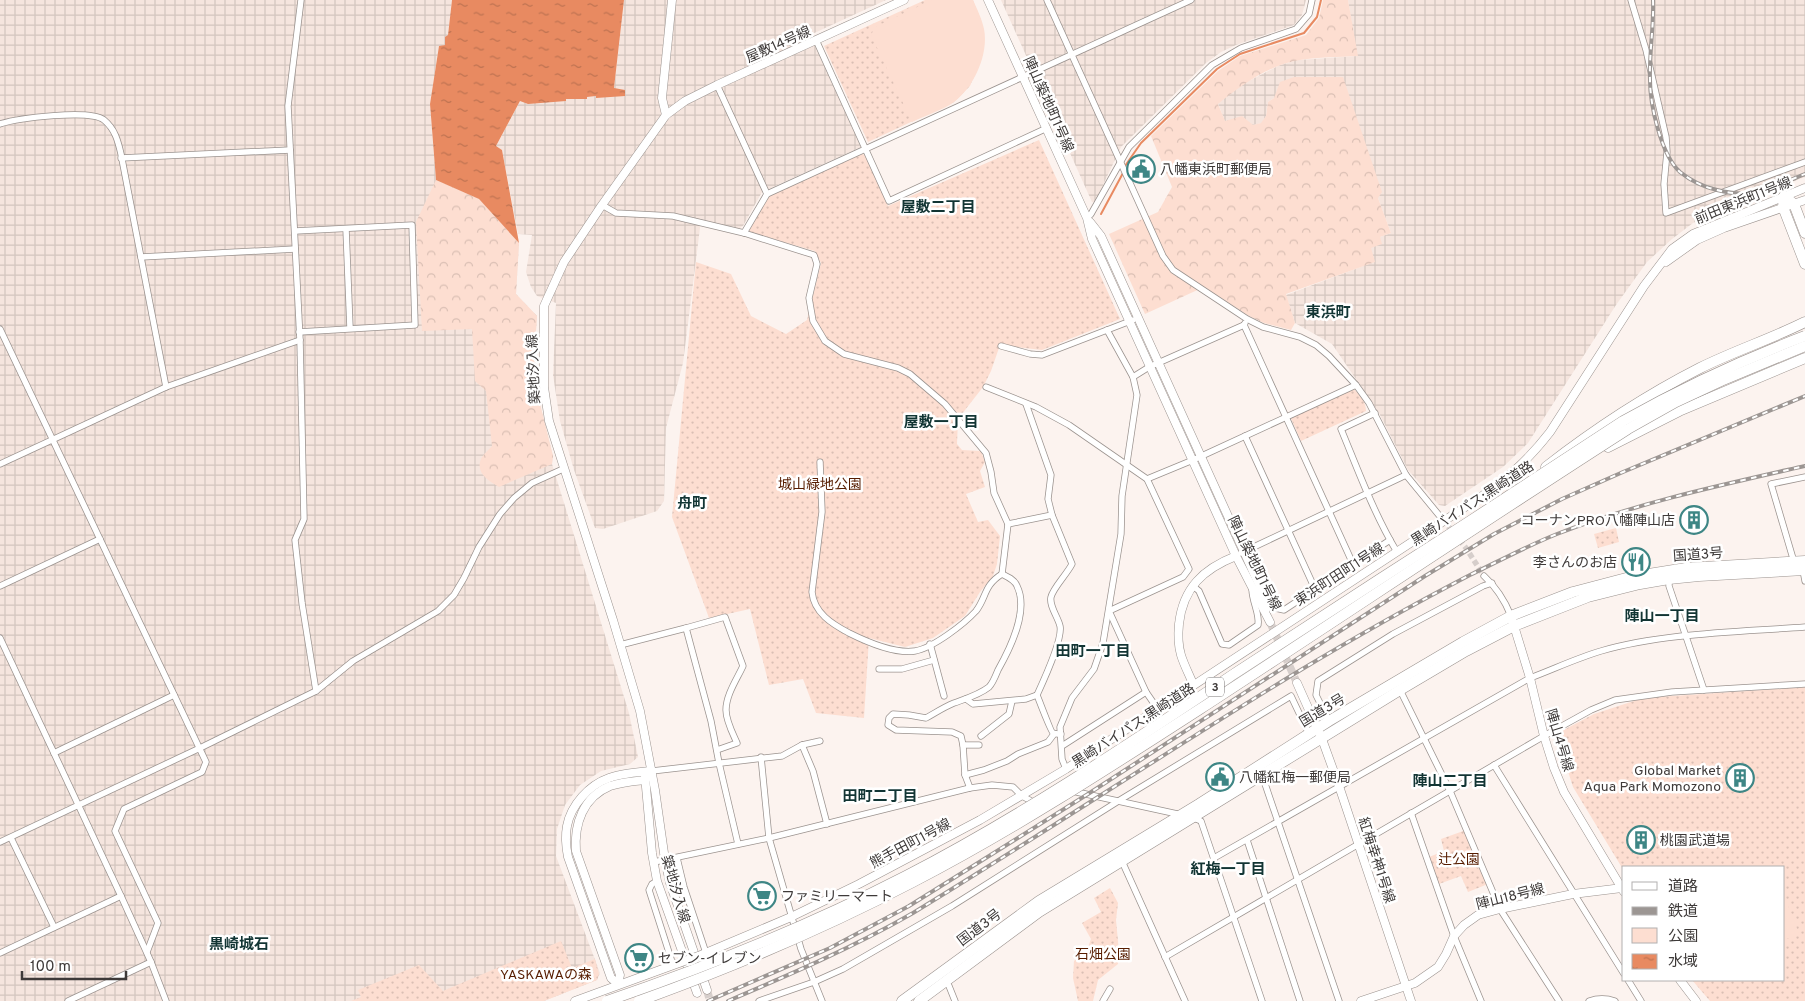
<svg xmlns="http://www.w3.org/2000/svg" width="1805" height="1001" viewBox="0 0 1805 1001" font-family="Overpass,'Noto Sans JP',sans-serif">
	<defs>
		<pattern id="industrial-grid" width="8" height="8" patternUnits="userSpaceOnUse" patternTransform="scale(1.25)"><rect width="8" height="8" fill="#f5e5de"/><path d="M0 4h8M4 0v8" fill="none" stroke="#d3c5bf"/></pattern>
		<pattern id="green-dots" width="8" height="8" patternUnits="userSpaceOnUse" patternTransform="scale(1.25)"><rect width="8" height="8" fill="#fdded1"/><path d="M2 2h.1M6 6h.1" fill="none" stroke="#dabfb4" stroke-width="1.8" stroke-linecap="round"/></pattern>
		<pattern id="forest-crowns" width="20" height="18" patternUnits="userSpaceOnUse" patternTransform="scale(1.25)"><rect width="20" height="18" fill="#fdded1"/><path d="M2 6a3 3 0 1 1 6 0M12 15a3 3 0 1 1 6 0" fill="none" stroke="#dabfb4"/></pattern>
		<pattern id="water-ripples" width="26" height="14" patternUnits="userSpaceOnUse" patternTransform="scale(1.25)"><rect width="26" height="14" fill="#e88a61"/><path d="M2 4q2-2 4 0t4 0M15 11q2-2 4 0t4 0" fill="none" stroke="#bd7251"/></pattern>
	</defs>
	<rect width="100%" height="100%" fill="#fcf3ef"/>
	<g fill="url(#industrial-grid)">
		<path d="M0,0H452L448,35L445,45L439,47L430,104L436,180L479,199L519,243L516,294L537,316L534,361L537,392L553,456L552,464L629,713L638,757L630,764L601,771L580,785L565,805L557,829L556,856L600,973L597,980L544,1001H0Z"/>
		<path d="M624,0H886L810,35L861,147L762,192L743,226L738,229L701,220L683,363L666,428L664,501L657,511L603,529L595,528L574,470L560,421L553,375L556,303L537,296L531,287L526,272L532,235L518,234L502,150L496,146L520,101H566L565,99L596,96L614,88Z"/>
		<path d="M1001,0H1306L1302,15L1294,25L1236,45L1221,52L1206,63L1121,147L1095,202H1092Z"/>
		<path d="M1348,0H1805V177L1739,202L1693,223L1672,239L1647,262L1616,305L1528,443L1503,467L1445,506L1439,505L1408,470L1379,413L1332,344L1295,323L1286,295L1374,262L1370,248L1380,237L1391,233L1378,198L1274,98L1268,102L1266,116L1262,123L1253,125L1225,122L1218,103L1239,86L1280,65L1298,60L1357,56Z"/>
	</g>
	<g fill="url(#green-dots)">
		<path d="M925,0H973L984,31V45L982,56L970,86L954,102L868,142L824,46Z"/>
		<path d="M1039,140L1120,319L1042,350L1000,345L991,371L983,387L958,419L957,444L962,450L981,451L985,462L980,471L985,487L966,494L978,522L988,520L1000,536L997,564L993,576L980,592L965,616L933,638L905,647L869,638L864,718L816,713L803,679L769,685L750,609L709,618L672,517L696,262L731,274L751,316L786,334L807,320L821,263L815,251L748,232L769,196L862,154L866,155L888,206Z"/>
		<path d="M1353,389C1360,393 1366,403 1366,411L1301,441L1290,416Z"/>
		<path d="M1616,528L1619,542L1598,548L1594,534Z"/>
		<path d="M1805,687V1001H1710L1692,980H1784V867H1624V871L1573,787L1556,734L1594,714L1643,698Z"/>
		<path d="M1466,830L1488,884L1468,892L1461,876L1439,884L1429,857L1444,851L1441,839Z"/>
		<path d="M1110,888L1118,903L1116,920L1119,952L1118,964L1098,980L1093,1001H1078L1073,978L1074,961L1088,947L1091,939L1082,923L1101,912L1094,898Z"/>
		<path d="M561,941L572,968L595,959L599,974L597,980L544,1001H351L361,997L358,990L419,965L443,991Z"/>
	</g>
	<g fill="url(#forest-crowns)">
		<path d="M1323,0H1348L1358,56C1338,57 1319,57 1300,60C1271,64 1240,86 1218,104L1225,121L1242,116L1253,125L1261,123L1266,116L1268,102L1274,98L1280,82L1294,77H1343L1382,192L1378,198L1391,233L1380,237L1382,244L1371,248L1375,262L1286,294L1295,323L1291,330L1264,323L1249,316L1204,287L1145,314L1109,234L1158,212L1172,187L1151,136L1218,71L1240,56L1306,35L1319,18Z"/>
		<path d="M436,180L479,199L519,243L516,294L537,316L534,361L537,392L553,456L552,464L499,487C489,481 475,473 481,459C483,454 489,450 492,446L486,391L475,381L472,329L422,331L416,222Z"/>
	</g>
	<g fill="#fdded1">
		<path d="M932,0H973C977,9 982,19 984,29C989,54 974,87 954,102C943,110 924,116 912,122L871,35L875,27Z"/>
		<path d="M1786,900L1799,934L1784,940V901Z"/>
	</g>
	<path fill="url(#water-ripples)" d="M452,0H624L614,88L625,90V96L596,98V96L587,97V99H566V101L528,104L520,101L496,146L502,150L519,243L479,199L436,180L430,104L439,46L445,45V37L448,35Z"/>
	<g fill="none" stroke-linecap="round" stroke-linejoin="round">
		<g stroke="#e88a61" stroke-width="2">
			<path d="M1125,166L1141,143L1217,69L1240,54L1304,33L1317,17L1321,0"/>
			<path d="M1101,214L1123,173"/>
		</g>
		<path stroke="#d6cecb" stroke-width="5.5" stroke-dasharray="5.5 3" stroke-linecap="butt" d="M1443,520L1466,548L1484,576"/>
		<g stroke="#d6cecb" stroke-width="8" stroke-dasharray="8 4" stroke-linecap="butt">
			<path d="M1270,622L1297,683"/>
			<path d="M707,990L710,1001"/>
		</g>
		<defs>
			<g id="street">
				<path d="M301,0L288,106L300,340L304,519L295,540L302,603L316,691"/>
				<path d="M1047,0L1163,256L1173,270L1247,319L1263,327L1300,337L1316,345L1329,356L1356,385L1369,403L1406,475L1443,520"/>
				<path d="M1631,0L1646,50L1666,137L1667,152L1664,184L1666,213L1805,162"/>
				<path d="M816,40L889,201L1047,128"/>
				<path d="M717,85L767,194"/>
				<path d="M0,124C18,118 90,109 104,120C115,129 118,141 121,154L166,387"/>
				<path d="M121,158L290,150"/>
				<path d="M602,205L616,213L673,216L744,233L814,255L817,264L809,298L813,321L825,341L844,354L898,368L910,374L945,404L986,453L991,472L994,493L1008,524L1002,574"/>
				<path d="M1087,218L1091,214L1129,147L1212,65L1241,48L1296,29L1309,14L1312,0"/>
				<path d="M346,229L350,328"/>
				<path d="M295,231L412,225L415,325L299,332"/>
				<path d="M744,233L767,194L1191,0"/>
				<path d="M141,257L295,249"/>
				<path d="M1244,325L1353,564"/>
				<path d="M0,329L206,762L202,772L124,809L115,831L158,923L147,952"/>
				<path d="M1001,346L1030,354L1042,355L1133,320"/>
				<path d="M1133,377L1149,367L1244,325L1245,323"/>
				<path d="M986,387L1036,407L1069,425L1147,479L1189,569L1183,577L1109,611L1146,692L1157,708"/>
				<path d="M1026,404L1051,475L1048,499L1052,515L1072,564C1067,574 1053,588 1051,597C1049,606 1058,617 1060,626C1063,639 1043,682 1037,695C1039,700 1051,732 1053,733C1055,734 1058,734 1061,734"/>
				<path d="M1375,413L1341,429C1358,470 1374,514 1397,552"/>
				<path d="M1245,436L1315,589"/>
				<path d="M820,462L822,512L812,592C814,613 832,624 849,633C867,642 895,654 915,651C933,648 964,624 976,611C987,597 983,586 1002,574"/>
				<path d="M0,464L166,387L300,340"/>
				<path d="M1147,479L1193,460L1356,385"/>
				<path d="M1008,524L1052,515"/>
				<path d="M1241,553L1406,475"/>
				<path d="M1794,562L1771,484L1805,477"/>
				<path d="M1803,570L1805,581"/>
				<path d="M1484,576C1496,587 1505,601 1511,616"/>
				<path d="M1669,579V586L1704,690"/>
				<path d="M0,586L100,539"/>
				<path d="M1193,586L1199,591L1222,644L1229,645L1258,625C1260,614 1252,602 1252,589"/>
				<path d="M1261,589L1268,593L1275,608L1284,610L1390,540"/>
				<path d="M686,628L725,617L743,666C737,679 726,695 726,710C726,721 733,734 737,743L717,750"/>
				<path d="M0,638L121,896L151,962L166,1001"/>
				<path d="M930,644L944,696"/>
				<path d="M620,645L686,628L711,721L719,763L738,844"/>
				<path d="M879,669H902L934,660"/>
				<path d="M1400,690L1450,791L1500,909L1559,1001"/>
				<path d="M966,699L973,704L1026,699L1037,695"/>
				<path d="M1329,721L1316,695L1318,681L1393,634L1483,586L1492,583"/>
				<path d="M981,736L1009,714L1012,701"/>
				<path d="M802,745L813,771L827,824"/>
				<path d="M963,745H979"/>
				<path d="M1062,746L1146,692"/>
				<path d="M54,753L174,695"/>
				<path d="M761,757L769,838L801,949L822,1001"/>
				<path d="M1494,765L1624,974"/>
				<path d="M1066,769L1062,759L1060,727L1072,698L1094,669L1103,643L1121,534L1122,496L1137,395L1133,377L1107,330"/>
				<path d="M652,771L782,756L802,745L820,741"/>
				<path d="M965,775L984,770L1007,761L1018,754L1048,742L1054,734"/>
				<path d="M1262,775L1339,1001"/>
				<path d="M970,788L965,775L963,745L961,736L952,732L896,730L888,725L889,718L893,714L909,715L926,718C935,713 944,707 954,703C965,699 979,695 989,687C993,683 996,675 998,670C1010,649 1029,610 1017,586C1015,580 1008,577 1002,574"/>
				<path d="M1072,791L1182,815"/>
				<path d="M1411,813L1454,936L1481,1001"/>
				<path d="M1191,817L1201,821L1262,1001"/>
				<path d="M11,838L54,927"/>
				<path d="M1247,840L1300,1001"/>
				<path d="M0,842L200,748L316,691L353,661L438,611L454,595L464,578L479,547L500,514L514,498L532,483L563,469"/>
				<path d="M677,858L684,887L706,953"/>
				<path d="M1214,858L1530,678C1554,669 1577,658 1601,651C1663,633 1740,632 1805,627"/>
				<path d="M1121,859L1185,1001"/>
				<path d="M654,862L769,838L970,788L992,785L1013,787L1022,796L1035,803"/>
				<path d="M657,881L652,884L649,890L673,965"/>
				<path d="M0,953L121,896"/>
				<path d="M1165,957L1544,736L1591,710L1615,700L1672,692L1805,684"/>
				<path d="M1628,980L1641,1001"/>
				<path d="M945,981L949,986L955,1001"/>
				<path d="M68,1001L151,962"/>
				<path d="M759,1001L814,982L843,969L952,906L1120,800L1291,696L1309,734"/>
				<path d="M1103,1001L1110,989"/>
				<path d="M1589,1001C1598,998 1606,998 1615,1001"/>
			</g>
			<g id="secondary">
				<path d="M988,0L1087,218L1092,239L1236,556L1270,622"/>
				<path d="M666,115L662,98L672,0"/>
				<path d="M1090,222L1101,236L1261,589L1266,609"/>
				<path d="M1666,262L1697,240L1724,228L1805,200"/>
				<path d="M1511,616L1530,678L1544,736L1554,768L1564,792L1624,892"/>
				<path d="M1297,683L1322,739L1339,786L1411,1001"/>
				<path d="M1193,684C1189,674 1184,665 1181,655C1178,645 1178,634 1179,624C1183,588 1203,569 1236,556"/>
				<path d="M645,776L652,853L657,881L697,993"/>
				<path d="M701,955L791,917L859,884L980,820L1066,769L1485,494C1512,474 1529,459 1550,432L1644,286L1672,249L1693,234L1805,188"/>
				<path d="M1680,980L1696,1001"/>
				<path d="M618,984L611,978L568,857C566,847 565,836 567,826C571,805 589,785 609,778C623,773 637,772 652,771"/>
				<path d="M618,984L620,975L576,851C574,824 583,797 610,786C621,782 634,781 645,780L652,771"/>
				<path d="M707,990L670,883L665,860L655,790L640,711L613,620L549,421L544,387V306L564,262L602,205L666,115L685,101L717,85L904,0"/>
				<path d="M575,1001L679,963"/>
				<path d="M1361,1001L1415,983L1438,967L1446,954L1454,936L1464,925L1478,915L1500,909L1573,894L1622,888"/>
			</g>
			<g id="highway">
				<path d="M1784,196L1783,207L1805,264"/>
				<path d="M1784,196L1794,204L1805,233"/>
				<path d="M1608,447L1679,411L1805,358"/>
				<path d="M1546,467C1595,429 1645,396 1700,368C1734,351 1771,339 1805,322"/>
				<path d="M902,1001L1039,901L1199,804L1329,721L1463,642L1511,616L1573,592L1630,577L1686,568L1805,561"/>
				<path d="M919,1001L1039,912L1400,690L1466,651L1514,626L1588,597L1640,584L1669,579L1699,576L1805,570"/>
			</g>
		</defs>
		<use href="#street" stroke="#9b938f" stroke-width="7"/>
		<use href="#secondary" stroke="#9b938f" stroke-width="9"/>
		<use href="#highway" stroke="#9b938f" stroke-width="11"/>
		<use href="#street" stroke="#fff" stroke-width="5.5"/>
		<use href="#secondary" stroke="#fff" stroke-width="8"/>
		<use href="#highway" stroke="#fff" stroke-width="10"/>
		<defs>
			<g id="rail">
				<path d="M1653,0C1654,27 1649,53 1650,80C1650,105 1661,155 1680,172C1691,181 1704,187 1717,190C1729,193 1743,195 1755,192C1772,189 1789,180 1805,174"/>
				<path d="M708,1001L830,948L909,906L1088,794L1425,576L1494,534L1562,499L1623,472L1805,396"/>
				<path d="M728,1001C791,974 854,947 913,913C1041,835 1166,752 1294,674C1352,639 1410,606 1470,575C1499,561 1527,546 1557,534C1637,503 1721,485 1805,466"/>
			</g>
		</defs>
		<use href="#rail" stroke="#9c9693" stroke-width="4"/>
		<use href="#rail" stroke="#fff" stroke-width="2" stroke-dasharray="5.5" stroke-linecap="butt"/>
		<defs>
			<path id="secondary-bridge" d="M679,963L701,955"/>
			<g id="highway-bridge">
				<path d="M607,1001C709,966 809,926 906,876C1022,816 1129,744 1237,672C1315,621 1392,571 1470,521C1521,488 1572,454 1623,421C1682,388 1742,360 1805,336"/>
				<path d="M639,1001C733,967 825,928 913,882C1017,828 1115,764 1214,700C1352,610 1489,518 1628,429L1676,402L1721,381L1805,346"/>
			</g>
		</defs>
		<use href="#secondary-bridge" stroke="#9b938f" stroke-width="9" stroke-linecap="butt"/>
		<use href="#highway-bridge" stroke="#9b938f" stroke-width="11" stroke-linecap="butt"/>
		<use href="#secondary-bridge" stroke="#fff" stroke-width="8"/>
		<use href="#highway-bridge" stroke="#fff" stroke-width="10"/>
	</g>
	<defs>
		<symbol id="civic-ring" viewBox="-11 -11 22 22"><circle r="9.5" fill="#fff" stroke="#3e8685" stroke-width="1.5"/><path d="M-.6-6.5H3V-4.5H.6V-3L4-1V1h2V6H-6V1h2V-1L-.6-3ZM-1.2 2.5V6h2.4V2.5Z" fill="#3e8685"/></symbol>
		<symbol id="building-ring" viewBox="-11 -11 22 22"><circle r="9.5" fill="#fff" stroke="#3e8685" stroke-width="1.5"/><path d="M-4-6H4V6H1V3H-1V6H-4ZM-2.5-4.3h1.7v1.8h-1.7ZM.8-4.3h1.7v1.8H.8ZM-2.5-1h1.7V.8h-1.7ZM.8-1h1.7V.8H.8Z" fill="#3e8685"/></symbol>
		<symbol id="restaurant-ring" viewBox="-11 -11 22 22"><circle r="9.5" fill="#fff" stroke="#3e8685" stroke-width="1.5"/><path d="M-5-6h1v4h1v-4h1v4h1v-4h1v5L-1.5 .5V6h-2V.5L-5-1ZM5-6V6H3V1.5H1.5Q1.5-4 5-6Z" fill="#3e8685"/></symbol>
		<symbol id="supermarket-ring" viewBox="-11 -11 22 22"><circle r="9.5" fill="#fff" stroke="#3e8685" stroke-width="1.5"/><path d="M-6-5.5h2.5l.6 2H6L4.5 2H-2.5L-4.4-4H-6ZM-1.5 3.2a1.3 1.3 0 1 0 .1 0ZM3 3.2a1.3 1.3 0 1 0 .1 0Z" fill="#3e8685"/></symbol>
	</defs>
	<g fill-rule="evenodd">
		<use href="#civic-ring" x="1125" y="153" width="32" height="32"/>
		<use href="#building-ring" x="1678" y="504" width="32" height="32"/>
		<use href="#restaurant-ring" x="1620" y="546" width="32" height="32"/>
		<use href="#civic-ring" x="1204" y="761" width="32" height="32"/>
		<use href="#building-ring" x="1724" y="762" width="32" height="32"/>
		<use href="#building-ring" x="1625" y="824" width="32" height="32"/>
		<use href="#supermarket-ring" x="746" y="880" width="32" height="32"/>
		<use href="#supermarket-ring" x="623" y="942" width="32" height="32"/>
	</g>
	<g text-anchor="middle" stroke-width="5" stroke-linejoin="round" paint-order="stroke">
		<rect fill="#fff" stroke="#787574" stroke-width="1" x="1206" y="677.5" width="18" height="19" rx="4"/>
		<g font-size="12" font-weight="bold" fill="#3e3a39">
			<text x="1215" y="691">3</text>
		</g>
		<g font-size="14" fill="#3e3a39" stroke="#fff">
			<text transform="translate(778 44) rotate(-24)" y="5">屋敷14号線</text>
			<text transform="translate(1049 104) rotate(66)" y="5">陣山築地町1号線</text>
			<text transform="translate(1743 200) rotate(-22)" y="5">前田東浜町1号線</text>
			<text transform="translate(533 369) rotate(-93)" y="5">築地汐入線</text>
			<text transform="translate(1472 503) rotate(-33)" y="5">黒崎バイパス;黒崎道路</text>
			<text transform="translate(1698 554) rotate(-4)" y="5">国道3号</text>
			<text transform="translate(1255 563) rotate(64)" y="5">陣山築地町1号線</text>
			<text transform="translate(1339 574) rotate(-33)" y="5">東浜町田町1号線</text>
			<text transform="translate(1322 710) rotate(-31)" y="5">国道3号</text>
			<text transform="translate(1133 725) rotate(-33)" y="5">黒崎バイパス;黒崎道路</text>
			<text transform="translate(1560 740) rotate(73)" y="5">陣山4号線</text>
			<text transform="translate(910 843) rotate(-28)" y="5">熊手田町1号線</text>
			<text transform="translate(1377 860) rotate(72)" y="5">紅梅幸神1号線</text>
			<text transform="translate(676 889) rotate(74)" y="5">築地汐入線</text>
			<text transform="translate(1510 896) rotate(-14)" y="5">陣山18号線</text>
			<text transform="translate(979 927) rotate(-37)" y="5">国道3号</text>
		</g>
		<g font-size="14" fill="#3e3a39" stroke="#fff" text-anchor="start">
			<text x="1160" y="174">八幡東浜町郵便局</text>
			<text x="1675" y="525" text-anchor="end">コーナンPRO八幡陣山店</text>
			<text x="1617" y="567" text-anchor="end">李さんのお店</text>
			<text x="1721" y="775" text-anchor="end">Global Market<tspan x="1721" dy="16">Aqua Park Momozono</tspan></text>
			<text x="1239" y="782">八幡紅梅一郵便局</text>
			<text x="1660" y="845">桃園武道場</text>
			<text x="781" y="901">ファミリーマート</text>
			<text x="658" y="963">セブン-イレブン</text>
		</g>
		<g font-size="14" fill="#571d00" stroke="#fff">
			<text x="820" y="489">城山緑地公園</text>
			<text x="1459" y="864">辻公園</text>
			<text x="1103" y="959">石畑公園</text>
			<text x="546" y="979">YASKAWAの森</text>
		</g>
		<g font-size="15" font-weight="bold" fill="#123534" stroke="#fff">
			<text x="938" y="212">屋敷二丁目</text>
			<text x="1328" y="317">東浜町</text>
			<text x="941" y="427">屋敷一丁目</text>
			<text x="692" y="508">舟町</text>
			<text x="1662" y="621">陣山一丁目</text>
			<text x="1093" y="656">田町一丁目</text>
			<text x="1450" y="786">陣山二丁目</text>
			<text x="880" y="801">田町二丁目</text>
			<text x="1228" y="874">紅梅一丁目</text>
			<text x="239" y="949">黒崎城石</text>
		</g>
	</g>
	<rect x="1622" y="866" width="162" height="115" fill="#ffffff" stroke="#b2b0b0"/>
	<rect x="1632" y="882" width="25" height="8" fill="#ffffff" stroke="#b2b0b0"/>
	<text x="1668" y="891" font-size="15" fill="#3e3a39">道路</text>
	<rect x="1632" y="907" width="25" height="8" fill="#9c9693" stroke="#b2b0b0"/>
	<text x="1668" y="916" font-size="15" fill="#3e3a39">鉄道</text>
	<rect x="1632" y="928" width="25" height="15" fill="#fdded1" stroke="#b2b0b0"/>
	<text x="1668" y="941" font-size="15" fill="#3e3a39">公園</text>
	<rect x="1632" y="954" width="25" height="15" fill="url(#water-ripples)" stroke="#b2b0b0"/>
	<text x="1668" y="966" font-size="15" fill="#3e3a39">水域</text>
	<path d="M22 971v8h104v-8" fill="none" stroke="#3e3a39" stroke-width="2.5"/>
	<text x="30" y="971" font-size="15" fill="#3e3a39" stroke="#ffffff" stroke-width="4" paint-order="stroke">100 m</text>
</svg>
